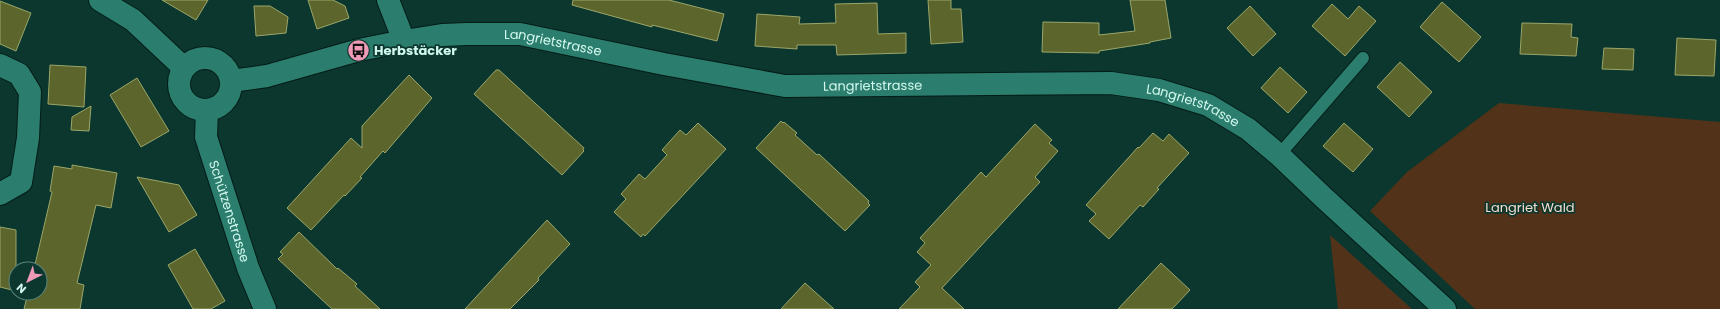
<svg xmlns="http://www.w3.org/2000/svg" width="1720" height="309" viewBox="0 0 1720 309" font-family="Poppins,sans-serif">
	<rect width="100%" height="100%" fill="#0b372f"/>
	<g fill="#52331a">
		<path d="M1499,103L1720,122V309H1475L1370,211L1407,172Z"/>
		<path d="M1330,235L1412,309H1338Z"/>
	</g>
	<g fill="#5c662c" stroke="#9aa66a">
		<path d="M162,0H208L196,20Z"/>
		<path d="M308,0H333L345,6L349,18L317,29Z"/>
		<path d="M573,0H669L724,14L717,41L652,25V27L572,5Z"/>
		<path d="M928,0H951V9H961L963,42L931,44Z"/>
		<path d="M1130,0H1165L1171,38L1150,42V43L1099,51V53L1042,52L1043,22L1099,23V35L1135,31Z"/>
		<path d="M0,1L31,13L16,51L0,44Z"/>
		<path d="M1442,2L1481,37L1459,62L1420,27Z"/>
		<path d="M877,3L878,34L906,33V53L837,55L836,45H797V49L755,46L757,14L800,17L799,24L836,23L835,4Z"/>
		<path d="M1332,4L1348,19L1359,6L1376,21L1345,56L1312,26Z"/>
		<path d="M254,6H270L288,17L286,33L256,36Z"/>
		<path d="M1250,6L1276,34L1253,56L1227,28Z"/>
		<path d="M1522,23L1572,24L1571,37L1578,38L1576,56L1520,54Z"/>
		<path d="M1677,38L1716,40L1714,76L1675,75Z"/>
		<path d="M1604,48L1634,49L1633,70L1602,69Z"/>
		<path d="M1400,62L1432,92L1409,117L1377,87Z"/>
		<path d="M50,65L86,67L84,107L48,104Z"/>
		<path d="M1280,67L1307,92L1288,113L1261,88Z"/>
		<path d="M496,70H499L584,148L583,150L584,151L562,175L474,94Z"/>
		<path d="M409,75L432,98L385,153L383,151L360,177L362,178L345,196L344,195L311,230L287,208L351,138L362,148V126Z"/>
		<path d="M137,78L169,131L141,147L110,95Z"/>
		<path d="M91,106L89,131L71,130L72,117Z"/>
		<path d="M781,121L783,123L784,122L797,133L795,135L817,155L819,154L869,201L868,203L870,205L845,231L756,148Z"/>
		<path d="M698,123L726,149L645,236L643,234L641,237L614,212L626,199L621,194L639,174L645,179L667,155L662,150L680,130L686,135Z"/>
		<path d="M1344,123L1373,149L1353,172L1323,146Z"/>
		<path d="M1035,124L1052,140L1049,143L1058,151L1035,177L1040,182L942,288L964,309H899L920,287L915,282L931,265L917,252L925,243L920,238L981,172L986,177Z"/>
		<path d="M1153,133L1163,141L1169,134L1189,153L1157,188L1159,189L1143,207L1140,205L1109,239L1089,221L1096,214L1086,205L1138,147L1139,148Z"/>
		<path d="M72,165L117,173L111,208L96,205L77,283L84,285L80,309H24L28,293H40V269H34L52,192L50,191L54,166L72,169Z"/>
		<path d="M137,177L179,185L197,215L169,232Z"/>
		<path d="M547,220L570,244L538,278L539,280L510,309H465Z"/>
		<path d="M0,227L16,230V291L0,287Z"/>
		<path d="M299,232L337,269L338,268L357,284L355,286L380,309H332L278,259L283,254L280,252Z"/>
		<path d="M195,249L225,301L211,309H193L168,265Z"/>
		<path d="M1161,263L1190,290L1172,309H1118Z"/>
		<path d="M805,283L834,309H781Z"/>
	</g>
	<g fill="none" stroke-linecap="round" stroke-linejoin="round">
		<defs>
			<path id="lane" d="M1279,155L1363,58"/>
			<g id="street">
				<path d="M100,0L133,20L184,68"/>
				<path d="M388,0L404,41"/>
				<circle cx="205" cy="84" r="26"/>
				<path d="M0,65L19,74L30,92L28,138L21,182L0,194"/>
				<path id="s1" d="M231,81L267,76L359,50L404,41L442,35L467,34H520L664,64L785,86L1111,83L1159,90L1208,105L1248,129L1279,155L1323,197L1445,309"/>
				<path id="s2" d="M207,110L206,137L248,268L265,309"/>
			</g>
		</defs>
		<use href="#lane" stroke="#041c17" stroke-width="14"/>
		<use href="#street" stroke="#041c17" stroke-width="24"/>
		<use href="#lane" stroke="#2b7d6d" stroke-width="12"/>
		<use href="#street" stroke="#2b7d6d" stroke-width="22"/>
	</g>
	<defs>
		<symbol id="bus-disc" viewBox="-11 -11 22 22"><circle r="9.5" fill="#f09ab7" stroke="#0b372f"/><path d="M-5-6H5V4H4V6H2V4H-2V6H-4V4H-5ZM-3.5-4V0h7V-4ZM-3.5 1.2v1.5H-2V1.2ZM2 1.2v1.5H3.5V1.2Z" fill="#111"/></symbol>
	</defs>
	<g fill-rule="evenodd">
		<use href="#bus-disc" x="346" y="38" width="25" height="25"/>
	</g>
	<g text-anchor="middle" stroke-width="3.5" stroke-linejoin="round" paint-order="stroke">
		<g font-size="13" fill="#d2f8ee" stroke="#0b372f">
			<text dy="5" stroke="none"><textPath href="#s1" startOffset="328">Langrietstrasse</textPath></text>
			<text dy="5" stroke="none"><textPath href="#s1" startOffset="652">Langrietstrasse</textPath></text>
			<text dy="5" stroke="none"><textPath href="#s1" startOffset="976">Langrietstrasse</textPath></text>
			<text dy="5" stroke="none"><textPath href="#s2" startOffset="105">Schützenstrasse</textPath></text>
		</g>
		<g font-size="13" font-weight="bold" fill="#d2f8ee" stroke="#0b372f" text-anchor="start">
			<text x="374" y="55">Herbstäcker</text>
		</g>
		<g font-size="13" fill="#f5ddcc" stroke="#0b372f">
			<text x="1530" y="212">Langriet Wald</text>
		</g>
	</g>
	<g transform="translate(28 281) rotate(222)"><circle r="19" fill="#0b372f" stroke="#5b847b"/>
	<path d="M0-3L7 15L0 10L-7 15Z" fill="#f09ab7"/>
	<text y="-6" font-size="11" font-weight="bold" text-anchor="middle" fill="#d2f8ee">N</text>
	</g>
</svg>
